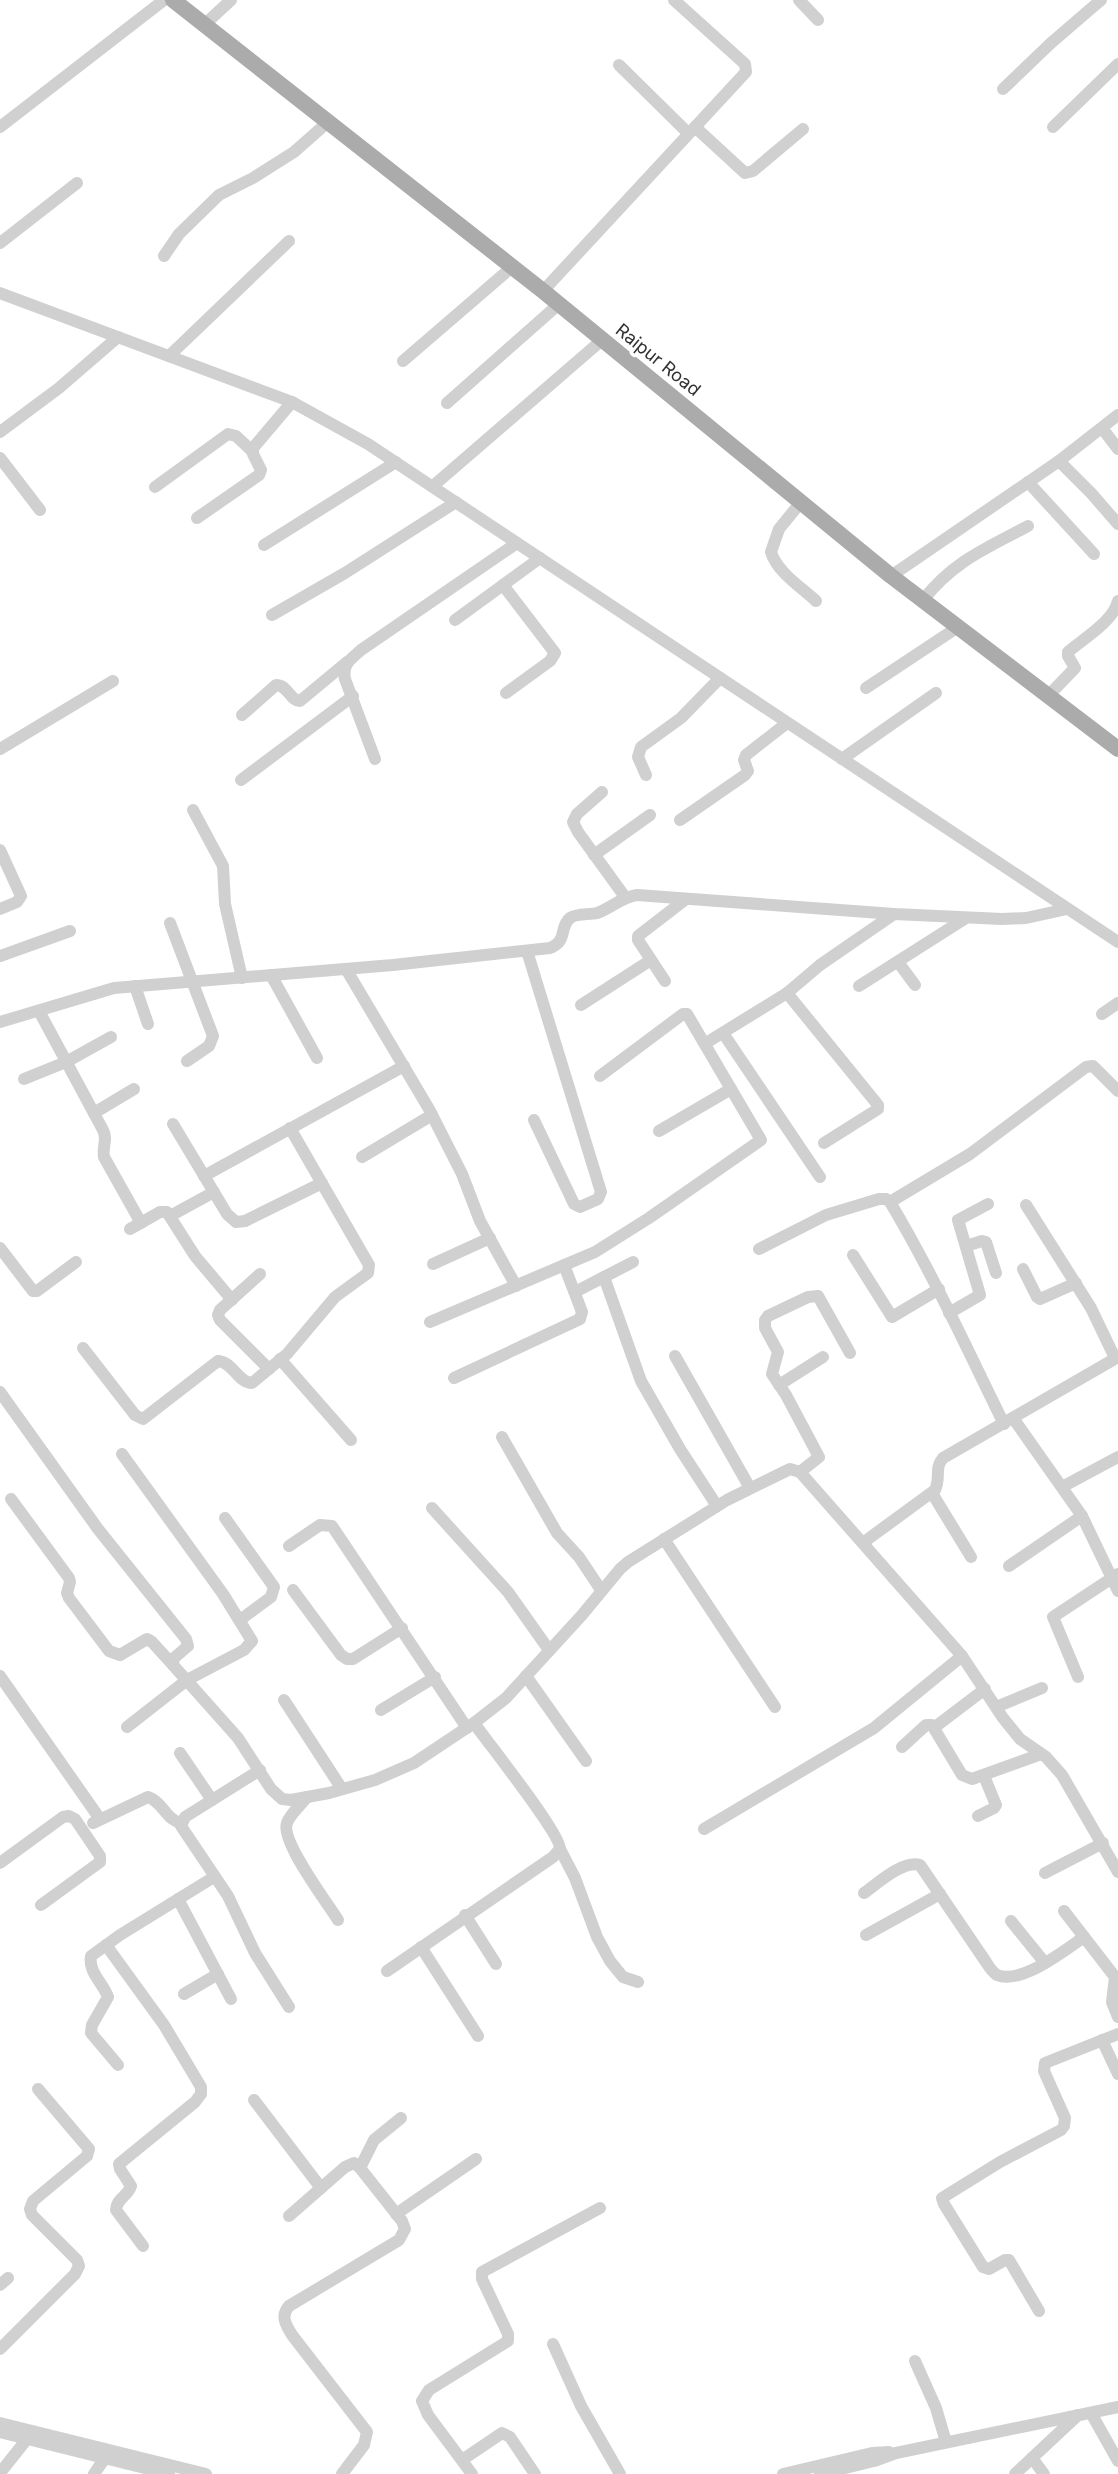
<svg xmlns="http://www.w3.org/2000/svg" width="1118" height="2474" viewBox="0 0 1118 2474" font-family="Inter,sans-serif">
	<rect width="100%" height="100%" fill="#fff"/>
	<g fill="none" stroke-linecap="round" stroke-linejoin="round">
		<g stroke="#d0d0d0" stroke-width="12">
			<path d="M799,0L818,20"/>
			<path d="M204,25L231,0"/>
			<path d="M619,65L688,133"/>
			<path d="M1003,89L1051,43L1101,0"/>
			<path d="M0,127L164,0"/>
			<path d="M695,127L745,173L753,171L803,129"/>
			<path d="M1053,127L1118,64"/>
			<path d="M0,243L77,183"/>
			<path d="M164,256L179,234L219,195L253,178L294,152L328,122"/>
			<path d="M543,291L746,72L745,64L674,0"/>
			<path d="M0,293L292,402L368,444L1118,942"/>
			<path d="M169,356L289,241"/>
			<path d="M403,361L512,267"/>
			<path d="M447,403L559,304"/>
			<path d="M1102,428L1118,449"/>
			<path d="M0,432L59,388L118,337"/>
			<path d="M0,458L40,510"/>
			<path d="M1059,461L1091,493L1118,524"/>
			<path d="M1028,482L1094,554"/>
			<path d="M433,486L602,340"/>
			<path d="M155,487L228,434L236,436L253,452"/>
			<path d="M801,502L779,529L771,552C777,572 801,587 816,601"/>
			<path d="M197,518L259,475L261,470L253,454V448L292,402"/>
			<path d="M264,545L396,462"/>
			<path d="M891,576L1059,461L1118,415"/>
			<path d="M503,585L555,653L550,661L506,693"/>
			<path d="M923,600C954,561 985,549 1028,526"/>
			<path d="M272,615L345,573L456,502"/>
			<path d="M455,620L540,558"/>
			<path d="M866,688L958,627"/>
			<path d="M1048,696L1075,668L1068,656V652C1084,638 1113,622 1118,601"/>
			<path d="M242,715L276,685C288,685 289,700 300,701L347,662"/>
			<path d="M0,749L113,681"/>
			<path d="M375,759L345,679C342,664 351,659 361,650L517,543"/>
			<path d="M842,759L936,693"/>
			<path d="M646,775L638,757L641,747L681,718L720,678"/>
			<path d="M241,780L353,696"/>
			<path d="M602,792L577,814L573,822L578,832L625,897"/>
			<path d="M193,810L223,866L225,904L242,978"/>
			<path d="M680,820L745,775L748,771L744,760L746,755L787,723"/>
			<path d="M0,850L21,896L17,902L0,909"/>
			<path d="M594,855L650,815"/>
			<path d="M170,923L213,1036L209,1046L187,1061"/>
			<path d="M527,951L601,1192L598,1199L580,1207L574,1204L534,1120"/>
			<path d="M0,956L70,931"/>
			<path d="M898,962L915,985"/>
			<path d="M346,969L429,1109L462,1174L480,1221L516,1286"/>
			<path d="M271,975L317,1058"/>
			<path d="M665,981L638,940V936L686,899"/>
			<path d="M135,986L148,1024"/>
			<path d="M859,986L966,918"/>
			<path d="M787,993L878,1105V1109L824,1143"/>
			<path d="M581,1005L651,960"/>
			<path d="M39,1011L103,1130C108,1139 102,1147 104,1157L141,1223"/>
			<path d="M1102,1014L1118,1003"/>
			<path d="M0,1022L114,988L393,965L550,948C568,941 559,927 570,918C577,913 589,915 597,913C611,908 622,897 637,895L894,914L1002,919L1026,918L1067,909"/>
			<path d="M723,1033L820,1177"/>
			<path d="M706,1043L787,993L820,965L894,914"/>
			<path d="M24,1079L66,1062L111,1037"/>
			<path d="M94,1113L134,1089"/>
			<path d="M173,1124L227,1214L236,1222L245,1221L322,1183"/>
			<path d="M659,1131L731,1089"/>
			<path d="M362,1157L432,1115"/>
			<path d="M204,1176L404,1066"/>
			<path d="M890,1202L970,1154L1086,1067L1093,1066L1118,1091"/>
			<path d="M1026,1205L1091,1308L1115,1358"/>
			<path d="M170,1216L214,1192"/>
			<path d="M130,1229L160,1212H167L195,1256L232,1300"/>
			<path d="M966,1246L982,1241L986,1242L996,1273"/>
			<path d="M0,1248L33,1291H37L76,1262"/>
			<path d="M759,1249L826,1215L879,1199H886L890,1202C933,1274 967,1349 1004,1424"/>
			<path d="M853,1255L892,1317L939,1289"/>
			<path d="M433,1264L490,1238"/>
			<path d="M1023,1269L1037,1297L1040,1299L1076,1283"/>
			<path d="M260,1274L220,1310L218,1315L220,1320L269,1369"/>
			<path d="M604,1277L641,1381L680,1449L717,1506"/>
			<path d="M575,1292L633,1262"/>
			<path d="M949,1313L980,1295L958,1220L988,1204"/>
			<path d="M430,1322L595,1252L649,1218L761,1140L687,1014H683L600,1076"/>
			<path d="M83,1348L135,1415L143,1419L218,1361C233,1362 238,1383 252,1383L287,1354L335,1297L368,1273L369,1265L290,1128"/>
			<path d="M675,1356L750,1488"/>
			<path d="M280,1359L351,1440"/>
			<path d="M454,1378L580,1319L582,1312L564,1265"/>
			<path d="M779,1385L823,1357"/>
			<path d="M0,1392L98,1529L186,1639L188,1646L174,1658L173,1665L238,1738L271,1789L282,1799L291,1800L329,1793L375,1780L414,1763L474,1723L506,1698L582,1615L620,1569L628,1562L727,1500L790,1469L800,1472L962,1656L1003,1718L1020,1739L1046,1757L1062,1775L1118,1872"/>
			<path d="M1013,1418L1082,1516L1118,1591"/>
			<path d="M502,1437L557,1533L579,1557L601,1590"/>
			<path d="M122,1454L223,1594L252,1641L244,1650L187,1680L127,1727"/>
			<path d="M800,1472L819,1457L786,1395L772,1374L778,1352L765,1328V1320L768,1316L808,1297L818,1296L850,1353"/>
			<path d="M1062,1487L1118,1457"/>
			<path d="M932,1493L971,1557"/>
			<path d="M11,1499L69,1578L70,1582L67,1593L69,1598L109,1651L120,1655L147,1639L152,1642L173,1665"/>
			<path d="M432,1508L508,1592L549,1650"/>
			<path d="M225,1518L274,1587L271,1597L240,1620"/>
			<path d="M664,1539L775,1707"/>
			<path d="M864,1542L935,1490C941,1478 934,1468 943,1458L1118,1357"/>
			<path d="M289,1546L320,1525L332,1526L467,1728"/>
			<path d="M1009,1566L1082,1516"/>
			<path d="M293,1590L341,1655L347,1659H353L402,1628"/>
			<path d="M0,1676L100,1819"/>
			<path d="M526,1676L586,1761"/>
			<path d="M1078,1677L1053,1617L1118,1574"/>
			<path d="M284,1700L342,1789"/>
			<path d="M996,1707L1042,1688"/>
			<path d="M381,1710L435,1677"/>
			<path d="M935,1727L985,1689"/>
			<path d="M902,1747L926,1725H932L962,1775L972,1779L1041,1754"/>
			<path d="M180,1753L212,1800"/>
			<path d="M260,1770L185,1817L181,1826L228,1896L255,1953L289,2007"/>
			<path d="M307,1797C301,1805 290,1814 287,1823C280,1841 327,1902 338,1920"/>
			<path d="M978,1816L994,1808L996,1805L984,1776"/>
			<path d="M93,1823L148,1797C163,1802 165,1819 181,1823"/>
			<path d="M704,1829L874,1728L962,1656"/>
			<path d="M560,1849L575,1878L597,1937L610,1961L623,1977L638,1982"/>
			<path d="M0,1863L63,1817L69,1816L75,1819L100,1856V1862L41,1905"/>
			<path d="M1045,1873L1103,1843"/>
			<path d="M864,1893C878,1883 903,1860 920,1865L986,1962C989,1967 992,1972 997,1975C1021,1985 1065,1950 1084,1937"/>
			<path d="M178,1899L231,1999"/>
			<path d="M1064,1911L1115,1977L1112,2002L1118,2017"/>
			<path d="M465,1915L496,1964"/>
			<path d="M1011,1921L1045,1963"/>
			<path d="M866,1935L940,1894"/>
			<path d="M106,1945L164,2025L201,2087V2094L195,2102L119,2164L120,2169L131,2186C128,2196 116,2199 116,2210L143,2246"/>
			<path d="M421,1947L478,2036"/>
			<path d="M387,1971L553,1857L560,1849C561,1834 488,1743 474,1723"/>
			<path d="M184,1994L218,1974"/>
			<path d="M1102,2040L1118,2074"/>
			<path d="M118,2065L91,2033L92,2025L108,1997C103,1983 88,1972 91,1956L120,1935L214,1877"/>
			<path d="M254,2100L321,2188"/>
			<path d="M360,2168L374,2140L401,2118"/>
			<path d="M396,2214L476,2159"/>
			<path d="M289,2216L345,2167L354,2163L360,2168L402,2221L405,2229L399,2240L289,2306C280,2316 286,2325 292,2335L367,2432L364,2445L342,2474"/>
			<path d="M0,2285L8,2278"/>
			<path d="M1039,2311L1009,2260H1005L989,2269L983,2267L944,2204L942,2198L1000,2162L1061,2130L1064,2126L1065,2118L1044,2071L1045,2063L1118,2034"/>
			<path d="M553,2344L581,2406L620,2474"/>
			<path d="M0,2349L75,2274L79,2266L77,2260L32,2215L30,2209L33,2201L87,2156L89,2149L38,2089"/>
			<path d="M915,2361L936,2408L946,2442"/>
			<path d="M1091,2413L1118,2461"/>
			<path d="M0,2423L206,2474"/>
			<path d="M0,2432L169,2474"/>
			<path d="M1032,2458L1044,2474"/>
			<path d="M462,2460L502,2433L510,2437L535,2474"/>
			<path d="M0,2473L31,2434"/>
			<path d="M94,2474L105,2458"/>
			<path d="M472,2474L428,2415L422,2401L429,2390L508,2341V2334L482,2279V2272L600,2208"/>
			<path d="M783,2474L872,2453L889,2452"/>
			<path d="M820,2474L874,2461L896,2453L1118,2407"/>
			<path d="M1015,2474L1078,2415"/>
		</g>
		<path stroke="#ababab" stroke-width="16" d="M173,0L543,291L891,576L1118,749"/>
	</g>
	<g text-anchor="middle" stroke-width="7" stroke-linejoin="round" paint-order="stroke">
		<g font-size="18" fill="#333" stroke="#fff">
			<text transform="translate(658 360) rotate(39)" y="6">Raipur Road</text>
		</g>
	</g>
</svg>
